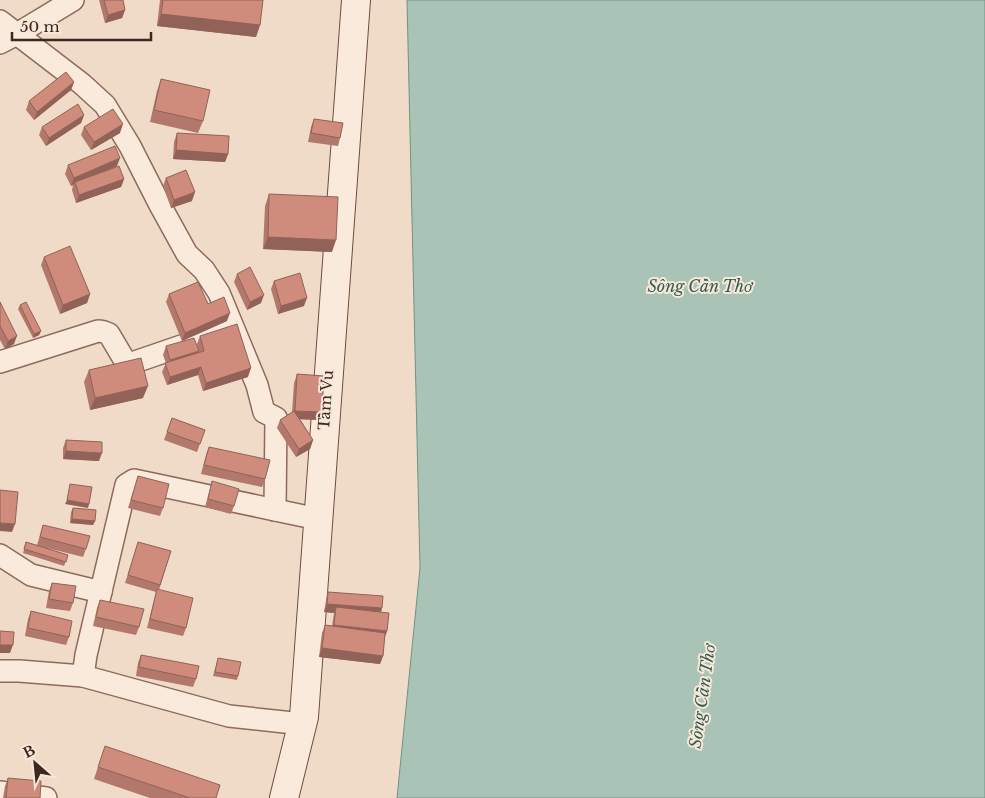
<svg xmlns="http://www.w3.org/2000/svg" width="985" height="798" viewBox="0 0 985 798" font-family="'Libre Baskerville',serif">
	<rect width="100%" height="100%" fill="#f0dbc8"/>
	<path fill="#a9c4b6" stroke="#6f9382" d="M407,0H985V798H397L420,568Z"/>
	<g fill="none" stroke-linecap="round" stroke-linejoin="round">
		<defs>
			<g id="street">
				<path d="M0,21L82,84L105,105L130,146L160,205L187,254L204,270L219,293L257,385L264,412L276,418L275,510"/>
				<path d="M0,43L17,34L73,0"/>
				<path d="M0,362L98,331C103,331 105,332 109,334L125,361L128,363H132L225,331"/>
				<path d="M0,555L31,575L101,592"/>
				<path d="M0,671H19L83,676"/>
				<path d="M303,724L229,716L83,676L86,655L126,485L134,480L318,519"/>
				<path d="M0,792L46,798"/>
			</g>
			<path id="secondary" d="M284,798L304,717L356,0"/>
		</defs>
		<use href="#street" stroke="#8d6b5c" stroke-width="24"/>
		<use href="#secondary" stroke="#6f4c3f" stroke-width="30"/>
		<use href="#street" stroke="#faeadc" stroke-width="21"/>
		<use href="#secondary" stroke="#faeadc" stroke-width="28"/>
	</g>
	<g fill="#b2786b">
		<path d="M99,0H123L125,10L122,18L105,23Z"/>
		<path d="M160,0H263L260,25L256,37L157,26Z"/>
		<path d="M161,79L203,121L198,133L150,122L157,91Z"/>
		<path d="M74,82L71,90L34,120L26,110L29,101Z"/>
		<path d="M84,115L81,123L46,146L39,135L42,127Z"/>
		<path d="M314,119L340,138L338,146L308,142L311,127Z"/>
		<path d="M84,127L120,133L91,150L81,135Z"/>
		<path d="M177,133L228,154L225,162L173,159L174,142Z"/>
		<path d="M68,165L117,166L110,169L124,179L121,187L76,203L72,190L73,185L71,186L65,174Z"/>
		<path d="M166,178L192,201L171,208L163,186Z"/>
		<path d="M269,194L332,252L263,249L265,206Z"/>
		<path d="M44,257L90,294L87,303L60,314L41,265Z"/>
		<path d="M237,274L261,303L247,310L234,282Z"/>
		<path d="M274,281L304,306L278,314L271,289Z"/>
		<path d="M169,294L208,304L227,321L182,341L166,302Z"/>
		<path d="M0,302L14,344L5,349L0,340Z"/>
		<path d="M20,305L41,331L39,335L33,338L18,309Z"/>
		<path d="M200,336L248,377L203,391L198,375L167,385L162,372L166,363L163,355L166,346L198,353L199,352L197,344Z"/>
		<path d="M89,370L143,398L90,410L84,382Z"/>
		<path d="M297,374L319,420L300,419L313,440L310,449L296,457L277,428L280,420L292,412L294,383Z"/>
		<path d="M172,418L205,430L197,452L164,440Z"/>
		<path d="M66,440L99,461L63,459V448Z"/>
		<path d="M209,447L265,479L262,487L201,474L206,455Z"/>
		<path d="M138,476L163,508L160,516L128,508Z"/>
		<path d="M212,481L234,506L231,514L205,507Z"/>
		<path d="M73,508L95,521L93,525L70,523L71,512Z"/>
		<path d="M43,525L86,549L83,557L43,547L68,555L64,566L23,553L26,542L37,545Z"/>
		<path d="M138,542L171,551L159,590L186,628L183,636L147,628L156,592L125,583Z"/>
		<path d="M52,583L73,603L70,611L46,608L49,591Z"/>
		<path d="M328,592L382,608L381,612L387,631L385,637L383,656L380,664L319,657L322,633L325,625L332,626L334,613L324,612L326,600Z"/>
		<path d="M100,600L139,627L136,635L93,626L97,608Z"/>
		<path d="M31,611L69,637L66,645L25,636L28,619Z"/>
		<path d="M141,655L196,679L193,687L136,676L138,663Z"/>
		<path d="M218,658L238,676L237,680L213,676Z"/>
		<path d="M105,746L216,798H150L94,779Z"/>
		<path d="M8,778L40,798H3L5,786Z"/>
	</g>
	<g fill="#916257">
		<path d="M125,10L122,18L105,23L108,15Z"/>
		<path d="M161,14L260,25L256,37L157,26Z"/>
		<path d="M74,82L71,90L34,120L37,112Z"/>
		<path d="M84,115L81,123L46,146L49,138Z"/>
		<path d="M123,124L120,133L91,150L94,142Z"/>
		<path d="M176,150L228,154L225,162L173,159Z"/>
		<path d="M120,158L117,166L75,184V182L73,185L71,186L74,178Z"/>
		<path d="M124,179L121,187L76,203L79,195Z"/>
		<path d="M195,192L192,201L171,208L174,200Z"/>
		<path d="M268,237L336,240L332,252L263,249Z"/>
		<path d="M90,294L87,303L60,314L63,305Z"/>
		<path d="M264,295L261,303L247,310L250,302Z"/>
		<path d="M307,298L304,306L278,314L281,306Z"/>
		<path d="M230,313L227,321L182,341L185,333Z"/>
		<path d="M41,331L39,335L33,338L34,334Z"/>
		<path d="M17,336L14,344L5,349L8,341Z"/>
		<path d="M199,351L196,359L167,368L170,360Z"/>
		<path d="M201,367L198,375L167,385L170,377Z"/>
		<path d="M251,368L248,377L203,391L206,383Z"/>
		<path d="M148,386L143,398L90,410L95,398Z"/>
		<path d="M295,411L322,412L319,420L292,419Z"/>
		<path d="M313,440L310,449L296,457L299,449Z"/>
		<path d="M66,451L102,453L99,461L63,459Z"/>
		<path d="M67,500L89,504L88,508L65,504Z"/>
		<path d="M72,519L95,521L93,525L70,523Z"/>
		<path d="M0,523L15,524L12,532L0,531Z"/>
		<path d="M327,604L382,608L379,617L336,607L334,613L324,612Z"/>
		<path d="M334,625L387,631L384,639L331,633Z"/>
		<path d="M0,645H13L10,653H0Z"/>
		<path d="M322,648L383,656L380,664L319,657Z"/>
	</g>
	<g fill="#cf8c7c" stroke="#916257">
		<path d="M104,0H123L125,10L108,15Z"/>
		<path d="M163,0H263L260,25L161,14Z"/>
		<path d="M66,72L74,82L37,112L29,101Z"/>
		<path d="M161,79L210,90L203,121L154,110Z"/>
		<path d="M78,104L84,115L49,138L42,127Z"/>
		<path d="M113,109L123,124L94,142L84,127Z"/>
		<path d="M314,119L343,123L340,138L311,133Z"/>
		<path d="M177,133L229,136L228,154L176,150Z"/>
		<path d="M115,146L120,158L74,178L68,165Z"/>
		<path d="M119,166L124,179L79,195L75,182Z"/>
		<path d="M186,170L195,192L174,200L166,178Z"/>
		<path d="M269,194L338,197L336,240L268,237Z"/>
		<path d="M70,246L90,294L63,305L44,257Z"/>
		<path d="M250,267L264,295L250,302L237,274Z"/>
		<path d="M300,273L307,298L281,306L274,281Z"/>
		<path d="M198,282L208,304L224,297L230,313L185,333L169,294Z"/>
		<path d="M0,302L17,336L8,341L0,326Z"/>
		<path d="M26,302L41,331L34,334L20,305Z"/>
		<path d="M237,324L251,368L206,383L201,367L170,377L165,363L204,351L200,336Z"/>
		<path d="M194,338L199,351L170,360L166,346Z"/>
		<path d="M141,358L148,386L95,398L89,370Z"/>
		<path d="M297,374L324,376L322,412L295,411Z"/>
		<path d="M294,411L313,440L299,449L280,420Z"/>
		<path d="M172,418L205,430L200,444L167,432Z"/>
		<path d="M66,440L102,442V453L66,451Z"/>
		<path d="M209,447L270,460L265,479L204,465Z"/>
		<path d="M138,476L169,484L163,508L131,500Z"/>
		<path d="M212,481L239,489L234,506L208,499Z"/>
		<path d="M70,484L92,487L89,504L67,500Z"/>
		<path d="M0,490L18,492L15,524L0,523Z"/>
		<path d="M73,508L96,510L95,521L72,519Z"/>
		<path d="M43,525L90,536L86,549L40,537Z"/>
		<path d="M26,542L68,555L66,562L24,549Z"/>
		<path d="M138,542L171,551L160,585L128,575Z"/>
		<path d="M52,583L76,586L73,603L49,599Z"/>
		<path d="M157,589L193,598L186,628L150,619Z"/>
		<path d="M328,592L383,596L382,608L327,604Z"/>
		<path d="M100,600L144,609L139,627L96,617Z"/>
		<path d="M336,607L389,613L387,631L334,625Z"/>
		<path d="M31,611L72,621L69,637L28,628Z"/>
		<path d="M325,625L385,633L383,656L322,648Z"/>
		<path d="M0,631L14,632L13,645H0Z"/>
		<path d="M141,655L199,666L196,679L139,667Z"/>
		<path d="M218,658L241,662L238,676L215,672Z"/>
		<path d="M105,746L220,785L216,798H190L98,767Z"/>
		<path d="M8,778L41,781L40,798H6Z"/>
	</g>
	<g text-anchor="middle" stroke-width="4" stroke-linejoin="round" paint-order="stroke">
		<g font-size="15" fill="#3d2720" stroke="#f7e7d8">
			<text transform="translate(326 400) rotate(-86)" y="5">Tầm Vu</text>
		</g>
		<g font-size="16" font-style="italic" fill="#2f5d50" stroke="#f7e7d8">
			<text x="700" y="292">Sông Cần Thơ</text>
			<text transform="translate(702 696) rotate(-82)" y="6">Sông Cần Thơ</text>
		</g>
	</g>
	<g transform="translate(35 763) rotate(333)" stroke="#f7e7d8" stroke-width="4" paint-order="stroke">
	<path d="M0-4L9 19L0 12L-9 19Z" fill="#3d2720"/>
	<text y="-8" font-size="14" font-weight="bold" text-anchor="middle" fill="#3d2720">B</text>
	</g>
	<path d="M12 32v8h139v-8" fill="none" stroke="#3d2720" stroke-width="2.5"/>
	<text x="20" y="32" font-size="15" fill="#3d2720" stroke="#f7e7d8" stroke-width="4" paint-order="stroke">50 m</text>
</svg>
